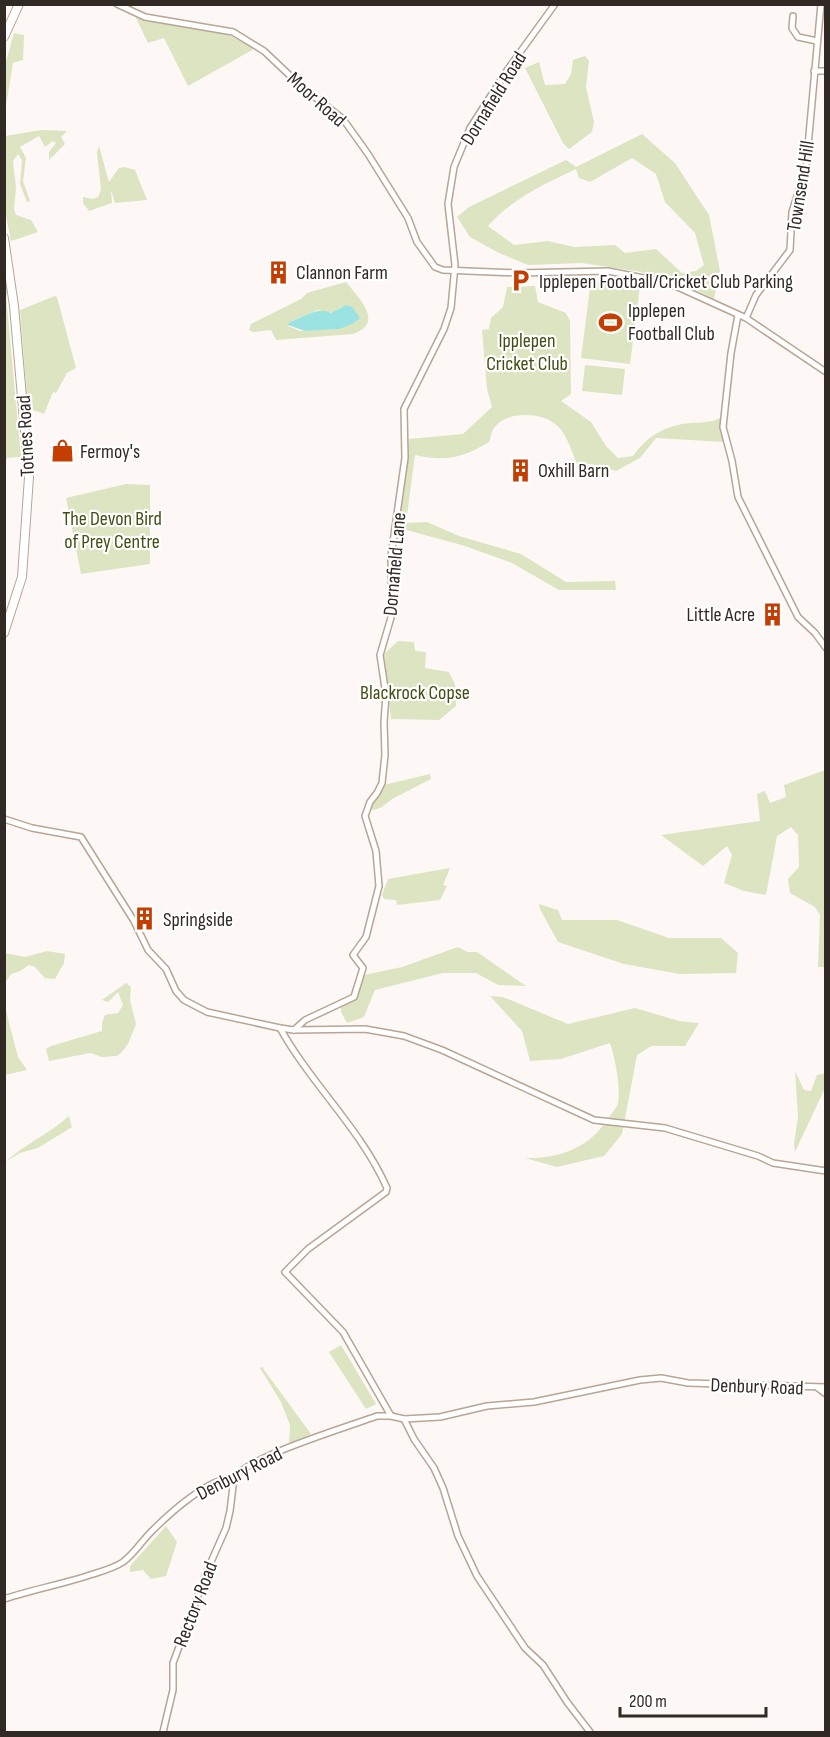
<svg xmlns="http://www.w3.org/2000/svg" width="830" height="1737" viewBox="0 0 830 1737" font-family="'Sofia Sans Condensed',sans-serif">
	<rect width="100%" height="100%" fill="#fdf8f5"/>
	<g fill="#dce4c2" fill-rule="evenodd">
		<path d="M136,18L227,34L254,49L188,86L164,38L148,43Z"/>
		<path d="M14,33L24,35L23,60L13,63L5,111V65Z"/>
		<path d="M585,56L589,61L586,87L594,122L592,132L569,149L563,143L525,68L539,62L545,85L565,84L571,74L573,60Z"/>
		<path d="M41,130L67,131L61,137L65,144L49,160V152L56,143L53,141L45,147L39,136L20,147L26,158L23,181L30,201L27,202L20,184L22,160L18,154L13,161L16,187L14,209L16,215L31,220L38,232L11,241L5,211V136Z"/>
		<path d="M642,134L675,163L709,215L720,271L714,299L687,285L642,272L582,263L528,265L499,253L470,237L457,217L469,207L566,160L576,167ZM632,158L656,174L665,202L695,233L704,265L696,271L682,273L656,249L625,253L615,245L574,247L548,241L514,245L488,226C512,199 544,184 576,169L579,178L590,182Z"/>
		<path d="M99,146L109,182L119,168L124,167L135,170L147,200L115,203L111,190L112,203L89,211L83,203V197L93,199L98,197L101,190L97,152Z"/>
		<path d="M4,256L9,291L6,296L21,457L7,458L5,468Z"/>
		<path d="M591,280L640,286L630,364L581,358Z"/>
		<path d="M346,282C359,298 385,323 353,334L276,340L271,330L253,332L249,330L251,324L301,299L307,293ZM341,307L360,317L339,329L300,331L288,326L290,322L318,310L333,313Z"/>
		<path d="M535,286L538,302L566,313L570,321L571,394L561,401L591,422L606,446L618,458L633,456C645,439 658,430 678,425C693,421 706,425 720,418L725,442L656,438L640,458L616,471L591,464L578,466C572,453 567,433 555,424C540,412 506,411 494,428C491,432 491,438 489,442C462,458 447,462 415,455L406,523L427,522L459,536L521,554L566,582L615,581L616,590H559L512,563L465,546L399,528L409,439L463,434L492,407L487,389L482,330L489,329L491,318L503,307L507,287Z"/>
		<path d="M55,296L57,297L76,368L67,373L56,393L53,392L44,414L28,408L20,310Z"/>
		<path d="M585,365L625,369L622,395L582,391Z"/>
		<path d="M126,484L150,485V564L81,574L66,498Z"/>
		<path d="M398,641L414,642L415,651L426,652L425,668L449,672L455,684L456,706L439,720L391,719L384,654Z"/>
		<path d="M825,770L826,967H818L820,915L815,907L790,893L788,879L799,867L798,835L791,827L777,836L766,895L744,891L724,883L732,855L727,846L703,866L661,835L760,821L757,794L765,791L770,803L786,797L784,785Z"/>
		<path d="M430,774L431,779L392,799L382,807L374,810L368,809L384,785Z"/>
		<path d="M450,868L443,885L447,886L440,900L397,905L396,900L384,899L382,895L388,879Z"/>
		<path d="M539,904L558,910L562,920H617L669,938H721L738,953L736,973L680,974L624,964L558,942L540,909Z"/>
		<path d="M458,947L468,952H477L526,986L498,985L476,973H443L375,990L364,1017L347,1023L341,1012V1007L356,996L364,975L402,967Z"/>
		<path d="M47,951L65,954L64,963L55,979L45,978L35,967L29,965L20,971L11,974L5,983V953L25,957Z"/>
		<path d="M126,983L131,987L130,1000L136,1024L128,1044L122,1052L117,1056L102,1057L90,1053L49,1061L46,1049L51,1046L102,1031V1023L105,1015L118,1013L123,1005L118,992L108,1002L102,1000Z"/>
		<path d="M490,996L503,997L568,1024L635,1008L679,1021L699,1023L685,1046H651L637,1055L622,1134L604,1156L557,1167L525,1158C559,1159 590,1148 608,1118C611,1114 617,1108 618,1103C621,1088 615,1057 610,1043L561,1059L530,1061L522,1031Z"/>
		<path d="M4,1003L18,1057L27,1070L5,1075Z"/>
		<path d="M795,1071L804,1090L811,1091L817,1075L826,1073L825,1088L795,1152L794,1144L798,1116Z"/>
		<path d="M69,1116L72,1127L38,1148L20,1153L5,1162C25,1144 49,1134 69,1116Z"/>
		<path d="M341,1345L376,1404L366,1409L329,1352Z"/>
		<path d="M262,1367L311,1434L289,1445L290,1425L281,1402L260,1368Z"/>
		<path d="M166,1526L177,1542L166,1576L151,1579L143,1570L130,1572V1566Z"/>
	</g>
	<path fill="#9be2e2" d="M346,305L352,307L360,318L352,324L339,329L305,331L288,325L290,322C304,317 318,306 331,313Z"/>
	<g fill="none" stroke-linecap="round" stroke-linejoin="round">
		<defs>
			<g id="street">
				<path d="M117,4L145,17L233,32L264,51L302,87L343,119L368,154L408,218L417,242L435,267L443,270L518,273L608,271L669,283L746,318L826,372"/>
				<path d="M793,16L792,28L798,37L817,41"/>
				<path d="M814,71H826"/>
				<path d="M738,315L731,353L723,427L732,461L738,497L798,617L815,633L826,648"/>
				<path d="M746,318L756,295L790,250L792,212L806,168L821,4"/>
				<path d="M4,819L32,828L81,837L134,921L148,950L166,969L176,991L184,1000L207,1012L280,1028L294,1030L365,1029L404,1036L442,1050L594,1120L665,1128L758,1156L773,1163L826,1171"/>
				<path d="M280,1028C311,1084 361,1129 387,1188L386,1192L308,1249L285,1272L343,1332L391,1416"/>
				<path d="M294,1030L305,1020L354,997L363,968L353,955L366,937L379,886L376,851L365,816L370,802L377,793L382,783L385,755L384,722L386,695L380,655L392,614L391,556L405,458L404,409L444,329L451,308L455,265L448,204L454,167L470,128L508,69L555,4"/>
				<path d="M818,1388L826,1394"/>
				<path d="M404,1419L414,1439L434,1468L443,1488L458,1536L477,1576L525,1648L543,1665L567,1702L590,1732"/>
				<path d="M4,1599C34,1589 64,1584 93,1574C103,1571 114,1568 123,1562C135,1553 143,1539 154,1529C170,1513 211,1476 234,1478C247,1457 350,1426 377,1416H391L404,1419L440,1417L487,1406L534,1402L640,1380L661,1378L688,1383L826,1387"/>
				<path d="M163,1732L173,1690V1663L207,1571L226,1528L230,1511L234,1478"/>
			</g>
			<g id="primary">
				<path d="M4,37L19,4"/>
				<path d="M4,238L14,306L29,477L22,577L4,633"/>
			</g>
		</defs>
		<use href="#street" stroke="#b8a594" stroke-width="8"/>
		<use href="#primary" stroke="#b8a594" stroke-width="10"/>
		<use href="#street" stroke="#fff" stroke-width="5"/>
		<use href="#primary" stroke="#fff" stroke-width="8"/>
	</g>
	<defs>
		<symbol id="building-bare" viewBox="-9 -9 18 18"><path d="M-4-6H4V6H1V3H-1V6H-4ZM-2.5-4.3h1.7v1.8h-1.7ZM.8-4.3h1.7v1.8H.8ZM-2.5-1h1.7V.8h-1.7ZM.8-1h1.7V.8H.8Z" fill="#c43d01" stroke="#fff" stroke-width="2.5" paint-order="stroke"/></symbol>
		<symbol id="parking-bare" viewBox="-9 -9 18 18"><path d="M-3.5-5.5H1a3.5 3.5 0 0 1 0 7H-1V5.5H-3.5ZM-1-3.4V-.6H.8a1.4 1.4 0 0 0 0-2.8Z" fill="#c43d01" stroke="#fff" stroke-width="2.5" paint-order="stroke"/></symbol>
		<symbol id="stadium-bare" viewBox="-9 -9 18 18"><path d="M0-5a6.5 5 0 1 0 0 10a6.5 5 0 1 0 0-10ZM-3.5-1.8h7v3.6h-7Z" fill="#c43d01" stroke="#fff" stroke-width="2.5" paint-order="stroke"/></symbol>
		<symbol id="shop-bare" viewBox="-9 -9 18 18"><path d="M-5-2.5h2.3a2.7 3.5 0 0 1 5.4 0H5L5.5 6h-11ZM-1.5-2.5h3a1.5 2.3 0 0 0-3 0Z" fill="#c43d01" stroke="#fff" stroke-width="2.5" paint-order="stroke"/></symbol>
	</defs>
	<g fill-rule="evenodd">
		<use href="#building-bare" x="262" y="256" width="33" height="33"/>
		<use href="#parking-bare" x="504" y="264" width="33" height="33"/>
		<use href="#stadium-bare" x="594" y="306" width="33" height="33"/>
		<use href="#shop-bare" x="46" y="434" width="33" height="33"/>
		<use href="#building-bare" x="504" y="454" width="33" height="33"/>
		<use href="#building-bare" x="756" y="598" width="33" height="33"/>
		<use href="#building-bare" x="128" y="902" width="33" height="33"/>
	</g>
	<g text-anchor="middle" stroke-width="4.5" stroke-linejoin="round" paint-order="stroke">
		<g font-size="20" fill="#312923" stroke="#fff">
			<text transform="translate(493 98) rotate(-58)" y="7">Dornafield Road</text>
			<text transform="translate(317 99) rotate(42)" y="7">Moor Road</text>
			<text transform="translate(800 186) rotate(-81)" y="7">Townsend Hill</text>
			<text transform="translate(25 436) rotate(-93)" y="7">Totnes Road</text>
			<text transform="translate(394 564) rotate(-85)" y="7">Dornafield Lane</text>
			<text transform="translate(757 1386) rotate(2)" y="7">Denbury Road</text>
			<text transform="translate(239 1473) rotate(-27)" y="7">Denbury Road</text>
			<text transform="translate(195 1604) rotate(-69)" y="7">Rectory Road</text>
		</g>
		<g font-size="20" fill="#312923" stroke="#fff" text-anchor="start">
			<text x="296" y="279">Clannon Farm</text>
			<text x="539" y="288">Ipplepen Football/Cricket Club Parking</text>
			<text x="628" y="317">Ipplepen<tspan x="628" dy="23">Football Club</tspan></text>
			<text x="80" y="458">Fermoy's</text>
			<text x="538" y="477">Oxhill Barn</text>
			<text x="755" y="621" text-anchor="end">Little Acre</text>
			<text x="163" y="926">Springside</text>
		</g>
		<g font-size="20" fill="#454e14" stroke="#fff">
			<text x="527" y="347">Ipplepen<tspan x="527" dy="23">Cricket Club</tspan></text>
			<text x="112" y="525">The Devon Bird<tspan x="112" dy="23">of Prey Centre</tspan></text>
			<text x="415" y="699">Blackrock Copse</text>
		</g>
	</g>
	<rect width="830" height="1737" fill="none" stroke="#312923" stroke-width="12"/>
	<path d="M620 1707v9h146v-9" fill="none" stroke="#312923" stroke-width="3"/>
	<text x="629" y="1707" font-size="18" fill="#312923" stroke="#ffffff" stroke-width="4.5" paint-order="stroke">200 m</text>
</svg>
